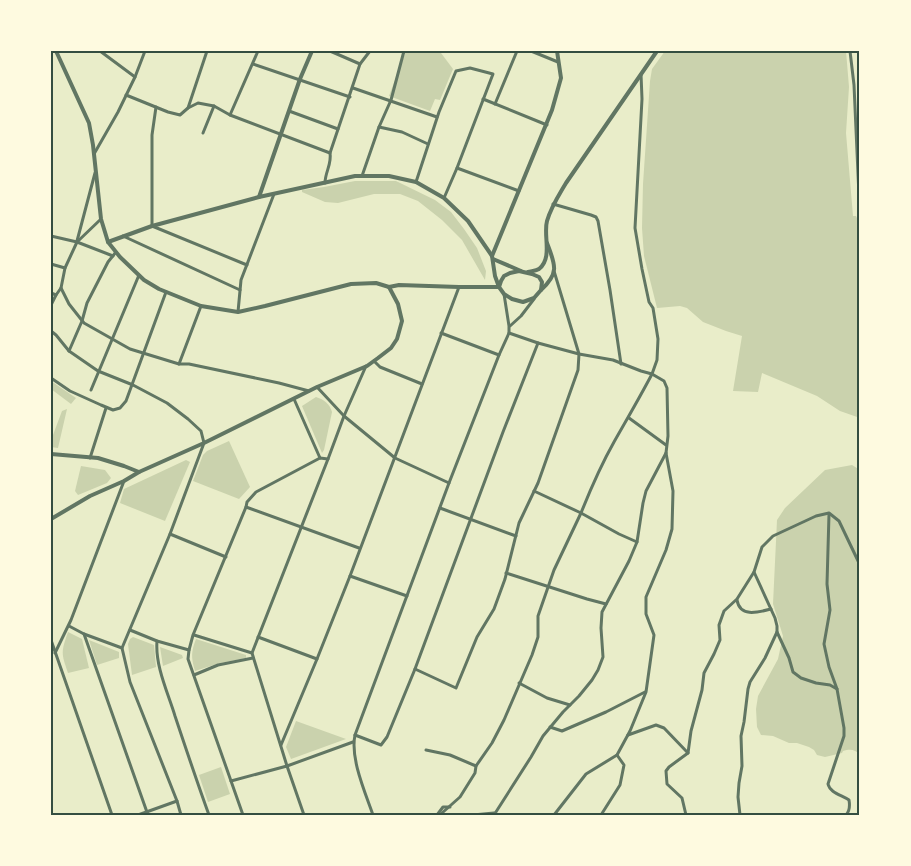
<svg xmlns="http://www.w3.org/2000/svg" width="911" height="866" viewBox="0 0 911 866" font-family="'Sofia Sans Condensed',sans-serif">
	<rect width="100%" height="100%" fill="#e9edc9"/>
	<g fill="#cad2ad">
		<path d="M406,51H442L441,53L453,69L440,100L435,99L430,111L389,96Z"/>
		<path d="M665,51H846L849,87L846,133L853,216H856L857,218L860,253V418L840,411L817,396L762,373L758,392L733,391L742,336L726,331L703,322L687,308L680,306L657,308L644,256L642,228L643,184L650,81L652,69Z"/>
		<path d="M355,181H396L435,200L451,212L464,229L477,248L486,271L485,280L462,240L442,220L418,201L400,194H374L338,203L325,202L302,192V190L324,187Z"/>
		<path d="M51,381L76,398L71,404L51,389Z"/>
		<path d="M316,397C323,399 330,404 332,412L324,450L322,453L302,406Z"/>
		<path d="M67,409L58,448L51,447V435H53L62,411Z"/>
		<path d="M229,441L250,487L239,499L193,481L203,455L207,451Z"/>
		<path d="M186,460L190,462L165,521L120,503L124,489Z"/>
		<path d="M852,465L860,470V755C855,749 850,749 843,751L842,753L825,757L817,755L814,750L809,747L797,743H789L773,736L761,735L757,727L756,709L758,696L778,659L783,636L773,604L777,520L785,508L825,470Z"/>
		<path d="M81,466L105,470L111,478L107,483L78,495L75,491Z"/>
		<path d="M68,632L82,639L89,668L68,673C61,653 61,652 68,632Z"/>
		<path d="M133,637L154,645L156,667L132,675L128,644L130,639Z"/>
		<path d="M196,639L246,655V658L220,663L195,671C191,657 191,652 196,639Z"/>
		<path d="M89,640L119,652V658L97,665Z"/>
		<path d="M160,647L182,655L183,658L163,666Z"/>
		<path d="M296,721L346,739L291,759L286,747Z"/>
		<path d="M221,767L230,794L208,802L199,775Z"/>
	</g>
	<g fill="none" stroke-linecap="round" stroke-linejoin="round">
		<g stroke="#617663" stroke-width="3">
			<path d="M100,51L135,77"/>
			<path d="M330,51L360,64"/>
			<path d="M531,51L558,62"/>
			<path d="M850,51L854,85L860,218"/>
			<path d="M253,64L350,97"/>
			<path d="M353,88L437,117"/>
			<path d="M126,95L168,112L180,115L188,108L198,103L214,106L230,115L330,153L360,64L370,51"/>
			<path d="M483,99L547,125"/>
			<path d="M495,104L517,51"/>
			<path d="M156,107L152,135V226L247,265"/>
			<path d="M188,108L207,51"/>
			<path d="M289,111L338,129"/>
			<path d="M230,115L258,51"/>
			<path d="M379,127L402,132L428,144"/>
			<path d="M203,133L214,106"/>
			<path d="M94,154L118,112L135,77L145,51"/>
			<path d="M457,168L519,191"/>
			<path d="M362,176L379,127L391,100L404,51"/>
			<path d="M416,182L439,112L456,71L470,68L493,74L457,168L444,198"/>
			<path d="M325,183C325,172 332,164 330,153"/>
			<path d="M553,204L591,215L596,217L598,221L610,290L621,364"/>
			<path d="M51,236L77,242L113,256"/>
			<path d="M123,236L240,290"/>
			<path d="M77,241L95,173"/>
			<path d="M51,264L65,268"/>
			<path d="M61,288L69,304L84,323L130,349L179,364H189L279,383L309,391"/>
			<path d="M51,293L56,295"/>
			<path d="M51,305L56,295L61,288L65,268L77,242L101,219"/>
			<path d="M238,312L241,280L274,194"/>
			<path d="M510,326L521,316L534,299"/>
			<path d="M51,331L56,335L69,351L98,371L133,385L167,403L188,419L201,431L204,443L170,534L122,648L130,682L177,801L181,815"/>
			<path d="M441,333L499,355"/>
			<path d="M538,343L579,354L613,360L641,371L652,374C640,397 627,419 614,442C601,465 591,488 581,513L619,534L637,542"/>
			<path d="M69,351L82,321L87,303L108,262L116,252"/>
			<path d="M374,361L380,367L422,384"/>
			<path d="M179,364L201,306"/>
			<path d="M51,378L70,391L101,405L113,410L120,408L126,401L166,292"/>
			<path d="M317,387L344,416L395,458L449,483"/>
			<path d="M91,390L139,275"/>
			<path d="M294,399L320,458"/>
			<path d="M629,418L666,445"/>
			<path d="M90,458L106,408"/>
			<path d="M246,507L359,548"/>
			<path d="M440,508L516,536"/>
			<path d="M829,514L827,584L830,610L824,644L829,667L837,689L844,728V736L828,784C830,793 842,795 849,800C850,806 850,811 846,815"/>
			<path d="M170,534L226,557"/>
			<path d="M754,572L775,618L777,626V632L789,658L793,672L801,678L816,683L830,685L837,689"/>
			<path d="M506,573L587,599L606,604"/>
			<path d="M350,576L407,596"/>
			<path d="M737,600C740,618 759,612 771,609"/>
			<path d="M69,626L84,634L122,648"/>
			<path d="M130,630L157,641L189,650"/>
			<path d="M84,634L148,815"/>
			<path d="M194,635L252,653"/>
			<path d="M258,637L317,659"/>
			<path d="M51,640L112,815"/>
			<path d="M157,641C155,666 168,693 175,716C186,749 197,782 209,815"/>
			<path d="M55,653L71,620L124,481"/>
			<path d="M415,669L456,688L477,637L494,609L505,579L519,523L538,483L578,370L579,354L554,271"/>
			<path d="M194,675L218,665L253,658"/>
			<path d="M519,683L547,698L570,705"/>
			<path d="M550,727L562,731L606,712L645,692"/>
			<path d="M355,735L381,745L387,737L415,669L503,432L538,343L509,333"/>
			<path d="M628,735L656,725L664,728L688,753L691,731L702,690L704,673L714,654L720,640L719,625L724,611L737,599L754,572L762,547L773,536L816,516L829,513L839,521L860,565"/>
			<path d="M281,745L317,659L350,576L459,287"/>
			<path d="M426,750L450,755L476,766"/>
			<path d="M231,781L287,766L353,742"/>
			<path d="M138,815L177,801"/>
			<path d="M243,815L188,659L189,650L193,635L246,507L247,502L256,492L320,458L328,459L344,416L366,366"/>
			<path d="M304,815L287,766L252,653L328,459"/>
			<path d="M373,815C365,792 350,758 355,735L449,483L499,355L509,333V326L504,294"/>
			<path d="M437,815L443,807H450"/>
			<path d="M441,815L442,813L460,797L475,773L476,766L492,743L504,720L532,655L538,637V616L554,570L581,513L534,491"/>
			<path d="M473,815L494,813"/>
			<path d="M494,815L531,757L543,736L563,712L579,696L592,680L598,670L603,657L601,628L602,612L629,561L637,542L643,503L646,491L666,453"/>
			<path d="M554,815L586,774L617,755"/>
			<path d="M601,815L620,785L624,765L617,755L630,731L646,692L654,635L646,614V597L666,550L672,529L673,491L666,453L668,436L667,388L664,381L652,374L657,360L658,339L653,308L649,302L642,269L635,228L642,99L641,74"/>
			<path d="M686,815L682,798L667,784L666,771L669,767L688,753"/>
			<path d="M740,815L738,797L739,783L742,766L741,736L744,722L748,689L750,682L765,658L777,632"/>
		</g>
		<g stroke="#617663" stroke-width="4">
			<path d="M56,51L89,123L93,145L101,219L108,242L120,257L144,280L159,289L201,306L238,312L265,306L351,284L376,283L389,287L399,285L459,287H499"/>
			<path d="M259,197L300,79L312,51"/>
			<path d="M108,242L152,226L259,197L355,176H389L416,182L444,198L468,221L492,256L495,276L499,287L504,294L512,299L523,302L534,298L541,290L542,282L539,277L532,274L519,271L510,273L504,276L501,281L499,287"/>
			<path d="M492,256L552,110L561,78L557,51"/>
			<path d="M493,259L521,271"/>
			<path d="M528,272C531,271 536,271 539,269C553,258 543,235 547,221C551,207 559,195 566,183L657,51"/>
			<path d="M541,290C560,273 555,264 547,243"/>
			<path d="M51,454L98,458L124,466L139,472"/>
			<path d="M51,519L90,496L124,481L139,472L204,443L317,387L367,366L378,358L391,348L397,339L402,321L398,304L389,287"/>
		</g>
	</g>
	<rect width="911" height="866" fill="none" stroke="#fefae0" stroke-width="105"/>
	<rect x="52" y="52" width="806" height="762" fill="none" stroke="#344e41" stroke-width="2"/>
</svg>
